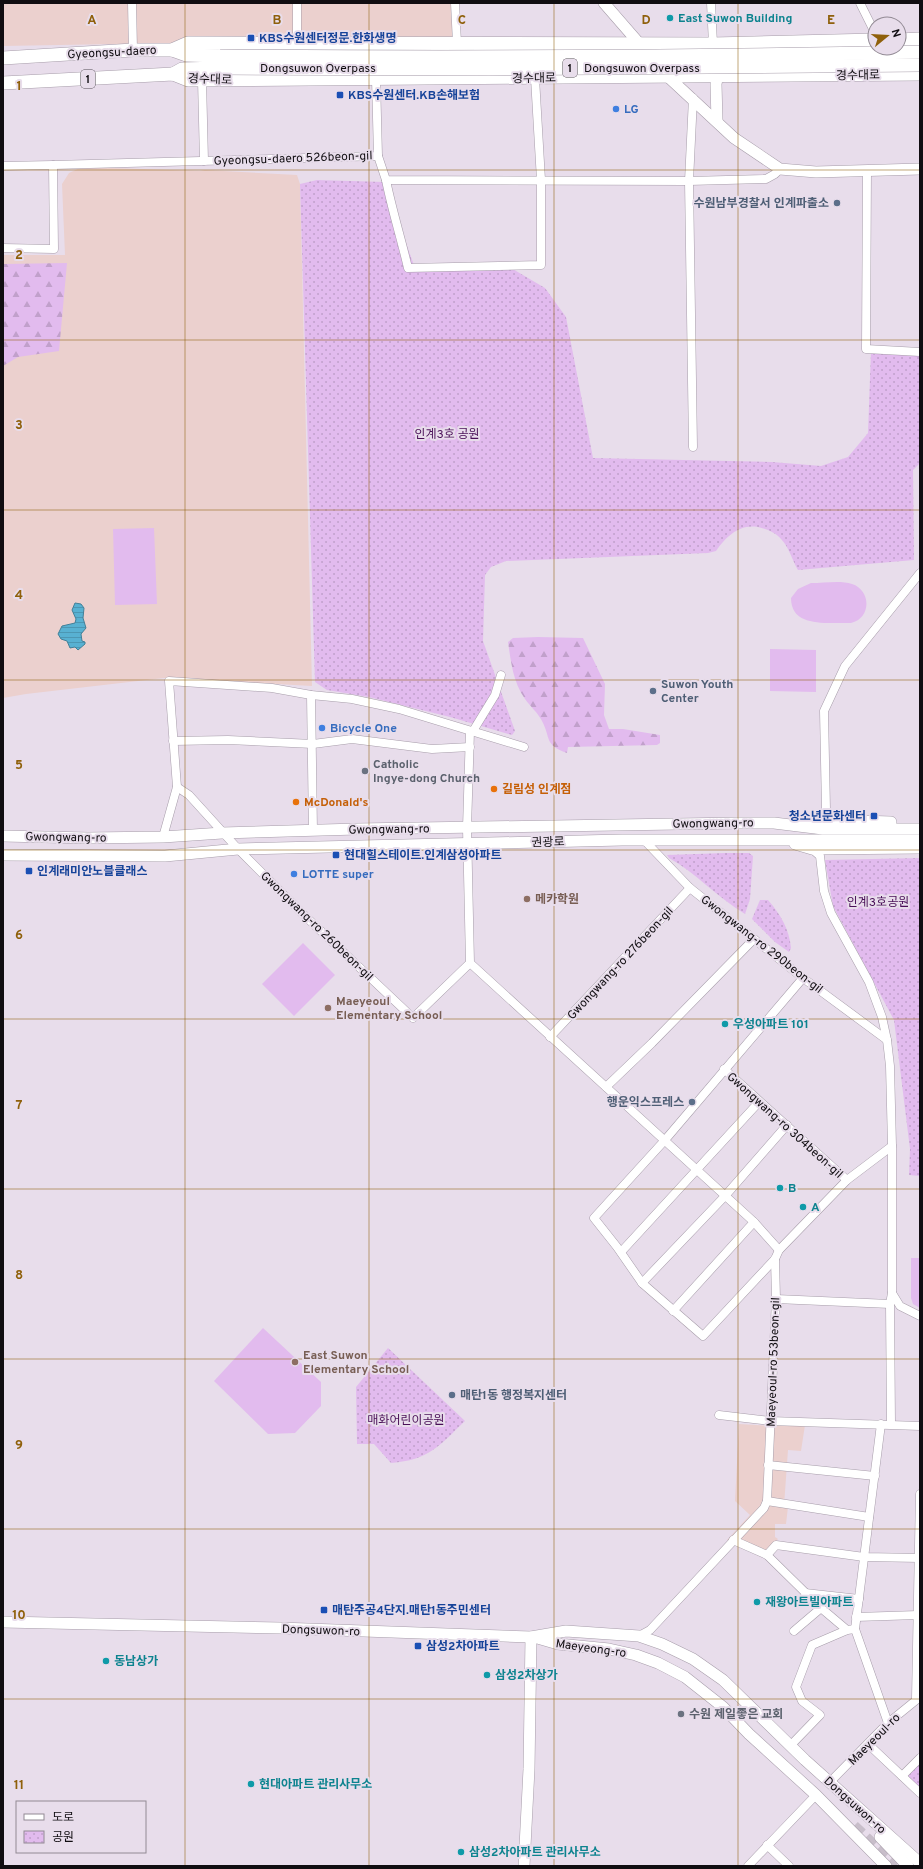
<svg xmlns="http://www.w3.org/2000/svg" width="923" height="1869" viewBox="0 0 923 1869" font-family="Overpass,'Noto Sans KR',sans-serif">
	<defs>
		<pattern id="forest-firs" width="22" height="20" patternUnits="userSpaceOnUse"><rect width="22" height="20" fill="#e2bbee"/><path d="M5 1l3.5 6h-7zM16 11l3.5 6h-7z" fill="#c1a0cb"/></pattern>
		<pattern id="park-dots" width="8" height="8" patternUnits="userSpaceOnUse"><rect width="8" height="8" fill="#e2bbee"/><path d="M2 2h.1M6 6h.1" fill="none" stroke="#c1a0cb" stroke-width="1.8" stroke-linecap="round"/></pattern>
		<pattern id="water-rules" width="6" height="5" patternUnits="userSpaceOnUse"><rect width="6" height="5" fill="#58b1d2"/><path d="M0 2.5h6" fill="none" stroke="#4c97b3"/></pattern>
	</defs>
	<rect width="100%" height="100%" fill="#e8ddeb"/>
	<g fill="#ebd0ce">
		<path d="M3,3H452L453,38L3,46Z"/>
		<path d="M82,167L200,171L205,170L297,175L300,184L312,686L164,678L26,694L3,698V255H65L62,184L69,173Z"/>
		<path d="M779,1423L805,1425L801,1451L788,1450L784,1506L788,1507L786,1524H775V1537L778,1539L762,1557L727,1540L750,1515L735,1501L739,1424L774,1426Z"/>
	</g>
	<g fill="url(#forest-firs)">
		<path d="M67,263L59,351L18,357L3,366V264Z"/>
		<path d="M538,637L583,638L605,684L604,715L609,729H623L660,735V743L657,745L568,747L567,753C544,745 551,738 542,721C538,713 530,706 525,699C513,682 511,662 508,642L513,638Z"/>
	</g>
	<g fill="url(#park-dots)">
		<path d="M317,180L384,182L415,268L504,264L545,288L566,317L593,458L772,462L821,466L848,457L868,433L871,351L920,355V463L913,470L914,560L798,570C792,560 789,547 781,539C778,535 771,531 765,529C743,521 728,534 716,551L708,553L506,561L491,567L485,575L483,641L515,731L512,735L450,717L369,697L327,690L315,682L300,184Z"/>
		<path d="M726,853H749L753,856L750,899L745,914C718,898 696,873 669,858L667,855Z"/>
		<path d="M920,858V1176L909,1175L910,1149L894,1020L833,906L825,860Z"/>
		<path d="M760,900H768C781,915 789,929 791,948L789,952L775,942L752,919Z"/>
		<path d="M388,1348L465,1421C439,1446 429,1460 391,1463L374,1444H357L356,1387Z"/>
		<path d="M920,1760V1791L906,1774Z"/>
	</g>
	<g fill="#e2bbee">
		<path d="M154,528L157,604L115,605L113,529Z"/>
		<path d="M811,583C824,583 841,580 852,584C871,590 872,618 851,623C830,622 791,629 791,598L798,589Z"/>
		<path d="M770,649L816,650V692L770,691Z"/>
		<path d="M303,943L335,975L294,1016L262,984Z"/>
		<path d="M911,1258H920V1308L913,1304L911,1298Z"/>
		<path d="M263,1328L321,1382V1406L295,1433L268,1434L214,1381Z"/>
	</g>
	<path fill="url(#water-rules)" stroke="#428098" d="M75,603L81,604L84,608L83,618L86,628L81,634L82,641L85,642V644L78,650L75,647L70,648L67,641L61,639L58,634L62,626L75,623L76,619L72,610Z"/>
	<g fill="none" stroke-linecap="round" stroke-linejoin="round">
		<path stroke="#c8beca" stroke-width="11" stroke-dasharray="11 5.5" stroke-linecap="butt" d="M854,1826L896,1866"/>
		<defs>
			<g id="street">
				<path d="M132,3L133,50"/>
				<path d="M297,3V43"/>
				<path d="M455,3L457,43"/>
				<path d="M711,3L713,44"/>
				<path d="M860,3L875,33"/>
				<path d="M202,80L204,161"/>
				<path d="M378,156L386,180L689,181L766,179L775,174L780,169"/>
				<path d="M53,165L378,156L376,79"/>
				<path d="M3,166L53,165L54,249L3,248"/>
				<path d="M867,170L866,349L920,352"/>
				<path d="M386,180C392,210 401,238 408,268L541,265V180L535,78"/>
				<path d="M693,447L689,181L693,98"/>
				<path d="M311,695L313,831"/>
				<path d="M470,731L467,828L470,963L754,1222L779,1250"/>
				<path d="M473,731L495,695L501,675"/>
				<path d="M173,741L228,740L313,744L352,739L432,749L470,747"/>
				<path d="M177,787L189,795L238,849L305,916L413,1018L470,963"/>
				<path d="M829,820L826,810L824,711L845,666L920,573"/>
				<path d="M163,837L177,787L169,681L272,688L311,695L352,699L399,709L524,747"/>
				<path d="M644,840L690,888L803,978L887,1040"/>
				<path d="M812,849L820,856L824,891L831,913L869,982L882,1017L887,1040L890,1066L892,1146V1293L890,1304L891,1424"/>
				<path d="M803,978L665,1140L594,1218L617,1247L642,1283L703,1336L775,1259L779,1250L847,1180L892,1146"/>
				<path d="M550,1037L690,888"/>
				<path d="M724,1069L847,1180"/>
				<path d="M606,1087L652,1043L754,939"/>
				<path d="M621,1252L759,1102"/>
				<path d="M642,1283L725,1196L787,1125"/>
				<path d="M892,1293L900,1306L920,1316"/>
				<path d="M776,1299L890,1304"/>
				<path d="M673,1311L754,1222"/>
				<path d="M719,1415L770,1421L920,1426"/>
				<path d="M881,1424L855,1629L888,1723"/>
				<path d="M768,1465L875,1476"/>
				<path d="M767,1501L869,1517"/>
				<path d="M733,1540L767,1555L821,1608L847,1630"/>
				<path d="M767,1555L776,1545L864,1557L920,1558"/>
				<path d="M805,1593L859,1599"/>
				<path d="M856,1617L918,1615"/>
				<path d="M794,1631L821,1608"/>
				<path d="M639,1636L650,1630L764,1508L767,1501L776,1299L775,1259"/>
				<path d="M916,1699L920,1494"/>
				<path d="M868,1744L920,1793"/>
				<path d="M790,1746L820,1715L802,1701L796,1687L812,1645L847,1630L855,1629"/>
				<path d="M902,1776L920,1758"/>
				<path d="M829,1783L888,1723L920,1697"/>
				<path d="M767,1845L789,1866"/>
				<path d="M748,1866L816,1795"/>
			</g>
			<g id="secondary">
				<path d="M604,3L644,49"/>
				<path d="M664,73L734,138L780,169L816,172L920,169"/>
				<path d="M717,121L716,84L717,79L722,76"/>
				<path d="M807,822L829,820L891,822"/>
				<path d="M3,836L88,838L163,837L222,833L357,829L739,823H774L823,829H920"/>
				<path d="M795,844L812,849L920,848"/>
				<path d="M3,855L165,856L238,849L622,840H920"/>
				<path d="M3,1622L280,1628L531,1637L566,1631L639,1636L662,1644L693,1659L723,1680L805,1760L920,1863"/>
				<path d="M534,1637L558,1644L609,1649L636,1655L658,1663L685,1677L723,1707L749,1734L816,1795L886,1866"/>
				<path d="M880,1837L908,1866"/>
				<path d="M524,1866L529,1769L531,1637"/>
			</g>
			<g id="primary">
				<path d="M899,40L920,39"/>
				<path d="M172,50L186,55L220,56"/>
				<path d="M3,58L133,50H172L188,43L713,44L875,40"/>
				<path d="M173,74L182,69L220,68"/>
				<path d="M3,83L173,74L188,80L920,74"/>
			</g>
		</defs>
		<use href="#street" stroke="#a79daa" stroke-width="9"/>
		<use href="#secondary" stroke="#a79daa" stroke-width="12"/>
		<use href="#primary" stroke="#a79daa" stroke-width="14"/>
		<use href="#street" stroke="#fff" stroke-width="8"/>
		<use href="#secondary" stroke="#fff" stroke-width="11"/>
		<use href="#primary" stroke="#fff" stroke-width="13"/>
		<defs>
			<g id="primary-bridge">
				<path d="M220,56C453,58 687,57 920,52"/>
				<path d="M220,68L489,69L920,65"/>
			</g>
		</defs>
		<use href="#primary-bridge" stroke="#a79daa" stroke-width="14" stroke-linecap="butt"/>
		<use href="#primary-bridge" stroke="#fff" stroke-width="13"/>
	</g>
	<path fill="none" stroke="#8f600b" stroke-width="1" stroke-opacity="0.55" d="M185,3V1866M369,3V1866M554,3V1866M738,3V1866M3,170H920M3,340H920M3,510H920M3,680H920M3,850H920M3,1019H920M3,1189H920M3,1359H920M3,1529H920M3,1699H920"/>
	<g fill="#0f9aa8" stroke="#e8ddeb" stroke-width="1.5">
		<circle cx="670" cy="18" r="4"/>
		<circle cx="725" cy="1024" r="4"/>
		<circle cx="780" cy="1188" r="4"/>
		<circle cx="803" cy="1207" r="4"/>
		<circle cx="757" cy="1602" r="4"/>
		<circle cx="106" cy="1661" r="4"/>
		<circle cx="487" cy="1675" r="4"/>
		<circle cx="251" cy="1784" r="4"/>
		<circle cx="461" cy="1852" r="4"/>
	</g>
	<g fill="#1a4fb4" stroke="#e8ddeb" stroke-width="1.5">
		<rect x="247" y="34" width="8" height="8" rx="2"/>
		<rect x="336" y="91" width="8" height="8" rx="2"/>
		<rect x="870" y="812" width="8" height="8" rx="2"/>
		<rect x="332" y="851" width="8" height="8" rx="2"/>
		<rect x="25" y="867" width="8" height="8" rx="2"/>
		<rect x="320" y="1606" width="8" height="8" rx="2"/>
		<rect x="414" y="1642" width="8" height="8" rx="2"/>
	</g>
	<g fill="#3f7fe0" stroke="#e8ddeb" stroke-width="1.5">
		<circle cx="616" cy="109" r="4"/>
		<circle cx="322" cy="728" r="4"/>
		<circle cx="294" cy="874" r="4"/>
	</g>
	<g fill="#5c6f8a" stroke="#e8ddeb" stroke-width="1.5">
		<circle cx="837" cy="203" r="4"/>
		<circle cx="653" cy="691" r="4"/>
		<circle cx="692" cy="1102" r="4"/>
		<circle cx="452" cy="1395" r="4"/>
	</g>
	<g fill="#6b7280" stroke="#e8ddeb" stroke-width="1.5">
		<circle cx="365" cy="771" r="4"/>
		<circle cx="681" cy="1714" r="4"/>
	</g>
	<g fill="#e8710a" stroke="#e8ddeb" stroke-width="1.5">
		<circle cx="494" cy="789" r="4"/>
		<circle cx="296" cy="802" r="4"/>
	</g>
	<g fill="#8d6e63" stroke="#e8ddeb" stroke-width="1.5">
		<circle cx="527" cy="899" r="4"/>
		<circle cx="328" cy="1008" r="4"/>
		<circle cx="295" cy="1362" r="4"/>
	</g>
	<g text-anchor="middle" stroke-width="4" stroke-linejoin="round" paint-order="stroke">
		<g fill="#e8ddeb" stroke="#514b52" stroke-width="1">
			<rect x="563" y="59" width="14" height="18" rx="3"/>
			<rect x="81" y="70" width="14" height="18" rx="3"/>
		</g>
		<g font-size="11" font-weight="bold" fill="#100d11">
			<text x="570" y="72">1</text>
			<text x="88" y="83">1</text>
		</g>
		<g font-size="12" font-weight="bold" fill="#0d838f" stroke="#e8ddeb" text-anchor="start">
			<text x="678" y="22">East Suwon Building</text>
			<text x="733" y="1028">우성아파트 101</text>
			<text x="788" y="1192">B</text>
			<text x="811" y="1211">A</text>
			<text x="765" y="1606">재왕아트빌아파트</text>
			<text x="114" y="1665">동남상가</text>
			<text x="495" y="1679">삼성2차상가</text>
			<text x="259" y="1788">현대아파트 관리사무소</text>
			<text x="469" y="1856">삼성2차아파트 관리사무소</text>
		</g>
		<g font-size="12" font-weight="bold" fill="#164399" stroke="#e8ddeb" text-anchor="start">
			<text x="259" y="42">KBS수원센터정문.한화생명</text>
			<text x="348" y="99">KBS수원센터.KB손해보험</text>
			<text x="866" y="820" text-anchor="end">청소년문화센터</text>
			<text x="344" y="859">현대힐스테이트.인계삼성아파트</text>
			<text x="37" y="875">인계래미안노블클래스</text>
			<text x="332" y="1614">매탄주공4단지.매탄1동주민센터</text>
			<text x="426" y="1650">삼성2차아파트</text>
		</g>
		<g font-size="12" fill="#100d11" stroke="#e8ddeb">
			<text transform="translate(112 52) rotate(-3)" y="4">Gyeongsu-daero</text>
			<text x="318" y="72">Dongsuwon Overpass</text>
			<text x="642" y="72">Dongsuwon Overpass</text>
			<text transform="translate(858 75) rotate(-1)" y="4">경수대로</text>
			<text transform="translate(534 78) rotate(-1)" y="4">경수대로</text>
			<text transform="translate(210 79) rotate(2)" y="4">경수대로</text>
			<text transform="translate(293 158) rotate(-2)" y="4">Gyeongsu-daero 526beon-gil</text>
			<text transform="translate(713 823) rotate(-1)" y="4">Gwongwang-ro</text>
			<text transform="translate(389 829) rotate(-1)" y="4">Gwongwang-ro</text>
			<text transform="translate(66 837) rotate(1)" y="4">Gwongwang-ro</text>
			<text transform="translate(548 842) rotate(-2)" y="4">권광로</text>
			<text transform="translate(317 926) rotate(44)" y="4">Gwongwang-ro 260beon-gil</text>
			<text transform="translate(762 944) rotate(38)" y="4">Gwongwang-ro 290beon-gil</text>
			<text transform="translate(620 963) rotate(-47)" y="4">Gwongwang-ro 276beon-gil</text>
			<text transform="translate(785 1125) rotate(42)" y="4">Gwongwang-ro 304beon-gil</text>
			<text transform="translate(773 1362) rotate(-88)" y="4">Maeyeoul-ro 53beon-gil</text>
			<text transform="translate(321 1630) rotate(2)" y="4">Dongsuwon-ro</text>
			<text transform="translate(591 1648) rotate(8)" y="4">Maeyeong-ro</text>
			<text transform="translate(874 1739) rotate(-45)" y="4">Maeyeoul-ro</text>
			<text transform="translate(855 1805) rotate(42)" y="4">Dongsuwon-ro</text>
		</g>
		<g font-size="12" font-weight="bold" fill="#366cbe" stroke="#e8ddeb" text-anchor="start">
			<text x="624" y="113">LG</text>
			<text x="330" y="732">Bicycle One</text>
			<text x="302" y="878">LOTTE super</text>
		</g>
		<g font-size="12" font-weight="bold" fill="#4e5e75" stroke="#e8ddeb" text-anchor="end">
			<text x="829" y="207">수원남부경찰서 인계파출소</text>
			<text x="661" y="688" text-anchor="start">Suwon Youth<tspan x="661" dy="14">Center</tspan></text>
			<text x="684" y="1106">행운익스프레스</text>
			<text x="460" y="1399" text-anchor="start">매탄1동 행정복지센터</text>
		</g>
		<g font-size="12" fill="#490f57" stroke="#e8ddeb">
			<text x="447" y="438">인계3호 공원</text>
			<text x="878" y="906">인계3호공원</text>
			<text x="406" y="1424">매화어린이공원</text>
		</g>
		<g font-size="12" font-weight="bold" fill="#5b616d" stroke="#e8ddeb" text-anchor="start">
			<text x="373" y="768">Catholic<tspan x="373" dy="14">Ingye-dong Church</tspan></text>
			<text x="689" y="1718">수원 제일좋은 교회</text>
		</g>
		<g font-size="12" font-weight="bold" fill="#c56008" stroke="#e8ddeb" text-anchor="start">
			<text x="502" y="793">길림성 인계점</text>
			<text x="304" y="806">McDonald's</text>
		</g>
		<g font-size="12" font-weight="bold" fill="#785e54" stroke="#e8ddeb" text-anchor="start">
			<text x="535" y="903">메카학원</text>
			<text x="336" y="1005">Maeyeoul<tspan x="336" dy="14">Elementary School</tspan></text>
			<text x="303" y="1359">East Suwon<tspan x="303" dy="14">Elementary School</tspan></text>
		</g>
	</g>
	<g font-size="13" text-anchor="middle" font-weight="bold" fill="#8f600b" stroke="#e8ddeb" stroke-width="4" stroke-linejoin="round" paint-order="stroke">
		<text x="92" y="24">A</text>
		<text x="277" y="24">B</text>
		<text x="462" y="24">C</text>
		<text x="646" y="24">D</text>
		<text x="831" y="24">E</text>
		<text x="19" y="90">1</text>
		<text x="19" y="259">2</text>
		<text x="19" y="429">3</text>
		<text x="19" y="599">4</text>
		<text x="19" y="769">5</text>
		<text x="19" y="939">6</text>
		<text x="19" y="1109">7</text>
		<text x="19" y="1279">8</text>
		<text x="19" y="1449">9</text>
		<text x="19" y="1619">10</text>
		<text x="19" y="1789">11</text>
	</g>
	<rect width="923" height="1869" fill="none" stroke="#100d11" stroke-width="8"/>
	<rect x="16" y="1801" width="130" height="52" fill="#e8ddeb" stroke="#928a94"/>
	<rect x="24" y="1814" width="20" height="6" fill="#ffffff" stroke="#928a94"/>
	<text x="52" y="1821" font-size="12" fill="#100d11">도로</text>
	<rect x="24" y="1831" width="20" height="12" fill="url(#park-dots)" stroke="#928a94"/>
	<text x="52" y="1841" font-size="12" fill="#100d11">공원</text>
	<g transform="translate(887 36) rotate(72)"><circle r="19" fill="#e8ddeb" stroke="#928a94"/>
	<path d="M0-3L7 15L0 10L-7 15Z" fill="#8f600b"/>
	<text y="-6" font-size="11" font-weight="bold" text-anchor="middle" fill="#100d11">N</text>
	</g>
</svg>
